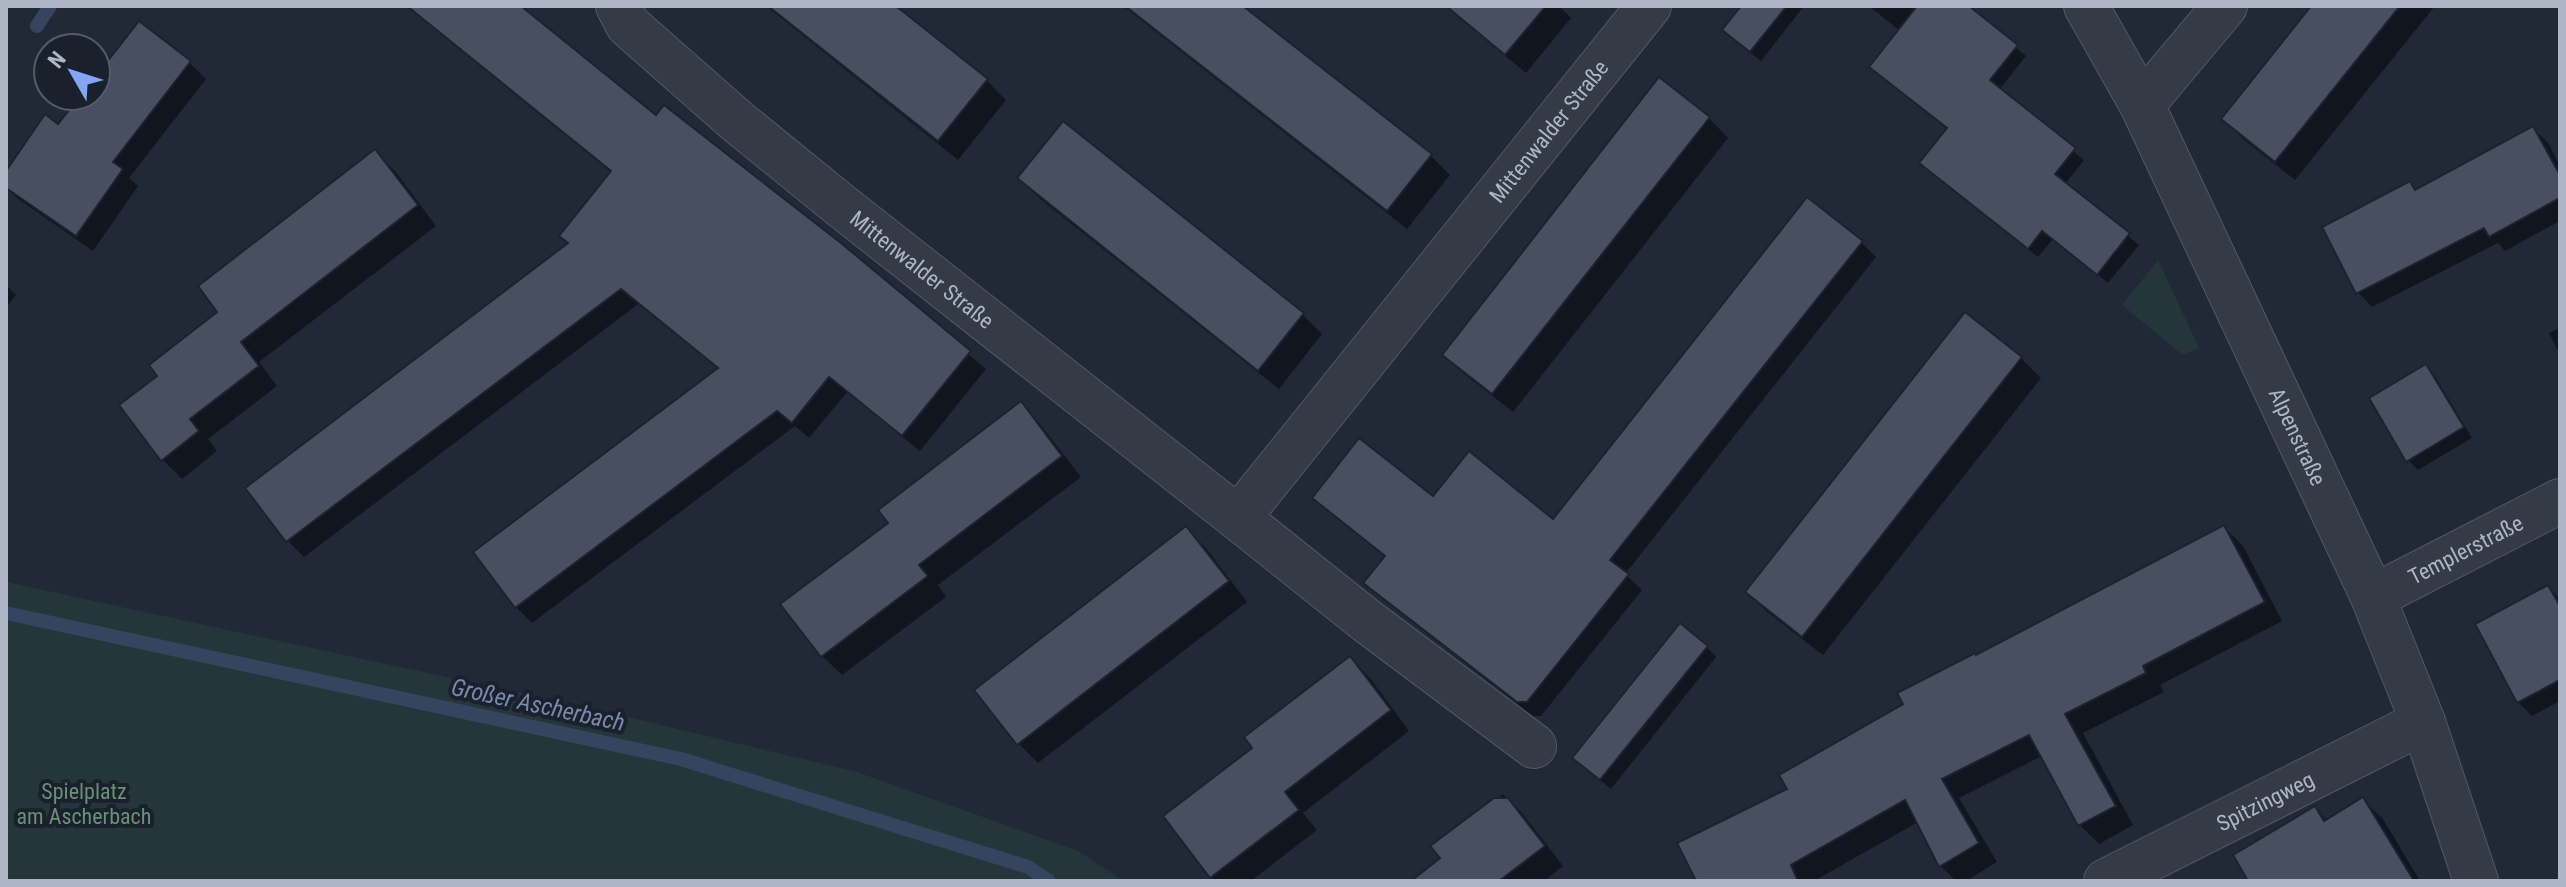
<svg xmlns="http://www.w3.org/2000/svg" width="2566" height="887" viewBox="0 0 2566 887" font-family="'Roboto Condensed',sans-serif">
	<rect width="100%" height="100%" fill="#212937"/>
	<g fill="#243639">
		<path d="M2158,260L2199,348L2183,355L2122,305Z"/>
		<path d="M6,582L595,709L857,772L1078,851L1124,881H6Z"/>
	</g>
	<g fill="#0007">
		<path d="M406,6H518L656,118L840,244L986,369L920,451L847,392L809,438L795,426L532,623L516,607L719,369L638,304L304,557L288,541L248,488L570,244L612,173Z"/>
		<path d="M766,6H893L986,80L1006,100L958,160Z"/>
		<path d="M1123,6H1240L1431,156L1450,175L1407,229Z"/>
		<path d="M1445,6H1559L1571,18L1526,73Z"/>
		<path d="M1744,6H1804L1761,61L1734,40Z"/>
		<path d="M1869,6H1965L2026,56L1999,90L2084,160L2065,184L2139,245L2108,283L2053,239L2038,257L1931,172L1948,130L1881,76L1900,31Z"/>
		<path d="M2314,6H2435L2295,180L2243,139L2223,119Z"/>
		<path d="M139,24L190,63L206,79L129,178L138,186L93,251L17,198L6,187V174L59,126L83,96H96V79Z"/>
		<path d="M1709,118L1728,138L1513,412L1464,374L1445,355Z"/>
		<path d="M1063,124L1303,315L1322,334L1279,389L1039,198L1020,178Z"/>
		<path d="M2533,128L2548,143L2560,166V221L2505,251L2498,243L2372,307L2358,292L2410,184L2417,191Z"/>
		<path d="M375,152L395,171L436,226L259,362L277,386L208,439L217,451L182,479L162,459L160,376Z"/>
		<path d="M1861,242L1876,257L1625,574L1642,590L1541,716H1533L1380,597L1366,583L1386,557L1314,497L1433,499L1554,522Z"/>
		<path d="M6,285L16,295L6,308Z"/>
		<path d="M2560,328V355L2549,333Z"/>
		<path d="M2021,358L2041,378L1823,655L1767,612L1748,592Z"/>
		<path d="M2425,367L2435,376L2472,438L2418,470L2408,460Z"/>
		<path d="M1021,404L1040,424L1081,477L938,585L946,597L842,675L822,656L890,523Z"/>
		<path d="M2224,527L2243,546L2282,621L2160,685L2164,692L2083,733L2133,825L2099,844L2080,825L2042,756L1959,798L1997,862L1966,881H1956L1941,866L1918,822L1814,881H1698L1790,790L1976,657Z"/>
		<path d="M1186,529L1206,548L1247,602L1038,763L1019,744Z"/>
		<path d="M2548,587L2560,599V701L2532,716L2518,702Z"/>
		<path d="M1707,647L1716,657L1611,789L1584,767Z"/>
		<path d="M1350,658L1370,678L1409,731L1303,813L1317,830L1251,881H1216L1211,877Z"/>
		<path d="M1503,794L1522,813L1563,866L1544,881H1414L1442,859L1433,847Z"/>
		<path d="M2363,800L2383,819L2420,881H2250L2315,808L2328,821Z"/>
	</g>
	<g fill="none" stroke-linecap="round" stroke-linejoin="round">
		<g stroke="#36455f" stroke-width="14">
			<path d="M37,26L50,6"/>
			<path d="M6,613L681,759L1028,867L1049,881"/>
		</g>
	</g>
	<g fill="#474f61" stroke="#1c222e" stroke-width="2">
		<path d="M407,6H521L656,115L664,105L841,243L971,351L902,436L829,377L792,423L777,411L515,608L473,552L718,368L621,289L286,542L245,488L568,243L559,236L611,171Z"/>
		<path d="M768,6H896L988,79L938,141Z"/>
		<path d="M1125,6H1243L1432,154L1387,211Z"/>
		<path d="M1446,6H1546L1505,55Z"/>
		<path d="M1741,6H1787L1750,52L1722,30Z"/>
		<path d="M1917,6H1969L2018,45L1990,80L2076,148L2055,174L2130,233L2097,275L2042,231L2028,249L1919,163L1947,128L1869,67Z"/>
		<path d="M2311,6H2400L2275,162L2221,119Z"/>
		<path d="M139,21L191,61L113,162L123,169L76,236L6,188V171L45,114L58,124L80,96H96V76Z"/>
		<path d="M1659,77L1710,117L1492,394L1442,355Z"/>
		<path d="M1063,121L1304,313L1258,371L1017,178Z"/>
		<path d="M2533,126L2560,175V198L2489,237L2484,228L2356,294L2322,227L2410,181L2415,190Z"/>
		<path d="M375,149L418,205L241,342L259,366L190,419L199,431L161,461L119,405L157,376L149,365L217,312L198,286Z"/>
		<path d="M1807,197L1863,241L1610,560L1629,574L1527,702H1517L1363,583L1385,556L1312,498L1359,438L1433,496L1469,451L1553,519Z"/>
		<path d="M1965,312L2022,357L1802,637L1745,592Z"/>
		<path d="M2426,364L2464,427L2406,462L2369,398Z"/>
		<path d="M1021,401L1062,456L919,565L928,576L821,657L780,604L888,523L878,510Z"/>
		<path d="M2224,525L2265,602L2143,666L2146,673L2065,714L2116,806L2078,826L2029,735L1942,779L1979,843L1939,867L1905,800L1791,865L1798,881H1696L1677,843L1787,789L1779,775L1903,704L1897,693L1975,653L1976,655Z"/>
		<path d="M1186,526L1229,581L1017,745L974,690Z"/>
		<path d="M2548,585L2560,606V680L2517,703L2475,624Z"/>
		<path d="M1680,623L1708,646L1600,780L1572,758Z"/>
		<path d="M1350,656L1391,710L1285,792L1299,810L1210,878L1163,816L1252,748L1244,737Z"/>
		<path d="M2363,797L2414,881H2248L2233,855L2315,806L2324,821Z"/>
		<path d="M1494,798H1508L1545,846L1499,881H1411L1440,858L1430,846Z"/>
	</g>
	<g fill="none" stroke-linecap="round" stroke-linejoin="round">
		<defs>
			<g id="minor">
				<path id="s1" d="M618,6L628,25L738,122L839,204L1238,518L1649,6"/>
				<path id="s2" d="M2086,6L2142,105L2373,597L2423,722L2476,881"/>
				<path d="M2142,105L2225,6"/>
				<path d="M1238,518L1367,621L1534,746"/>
				<path id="s3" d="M2373,597L2560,501"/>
				<path id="s4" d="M2106,881L2423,722"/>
			</g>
		</defs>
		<use href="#minor" stroke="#525865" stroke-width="46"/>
		<use href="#minor" stroke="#343b47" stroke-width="44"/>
	</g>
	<g text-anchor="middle" stroke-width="8" stroke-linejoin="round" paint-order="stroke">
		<g font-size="22" fill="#aeb5c4" stroke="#1a202c">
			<text dy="8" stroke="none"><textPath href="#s1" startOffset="1302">Mittenwalder Straße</textPath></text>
			<text dy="8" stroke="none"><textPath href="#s1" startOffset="404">Mittenwalder Straße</textPath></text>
			<text dy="8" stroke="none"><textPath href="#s2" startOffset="480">Alpenstraße</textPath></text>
			<text dy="8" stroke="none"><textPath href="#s3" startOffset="104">Templerstraße</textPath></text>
			<text dy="8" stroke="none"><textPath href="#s4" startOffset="178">Spitzingweg</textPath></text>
		</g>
		<g font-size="22" fill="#679374" stroke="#1a202c">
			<text x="84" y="799">Spielplatz<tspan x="84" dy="25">am Ascherbach</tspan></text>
		</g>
		<g font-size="24" font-style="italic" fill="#778aab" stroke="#1a202c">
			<text transform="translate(538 705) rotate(12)" y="8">Großer Ascherbach</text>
		</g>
	</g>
	<rect width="2566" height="887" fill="none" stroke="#aeb5c4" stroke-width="16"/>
	<g transform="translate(72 72) rotate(309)"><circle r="38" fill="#1a202c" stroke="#555c69" stroke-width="2"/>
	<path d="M0-6L14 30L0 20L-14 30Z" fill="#83a7f4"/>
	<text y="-12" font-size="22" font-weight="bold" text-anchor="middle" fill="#aeb5c4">N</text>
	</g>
</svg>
